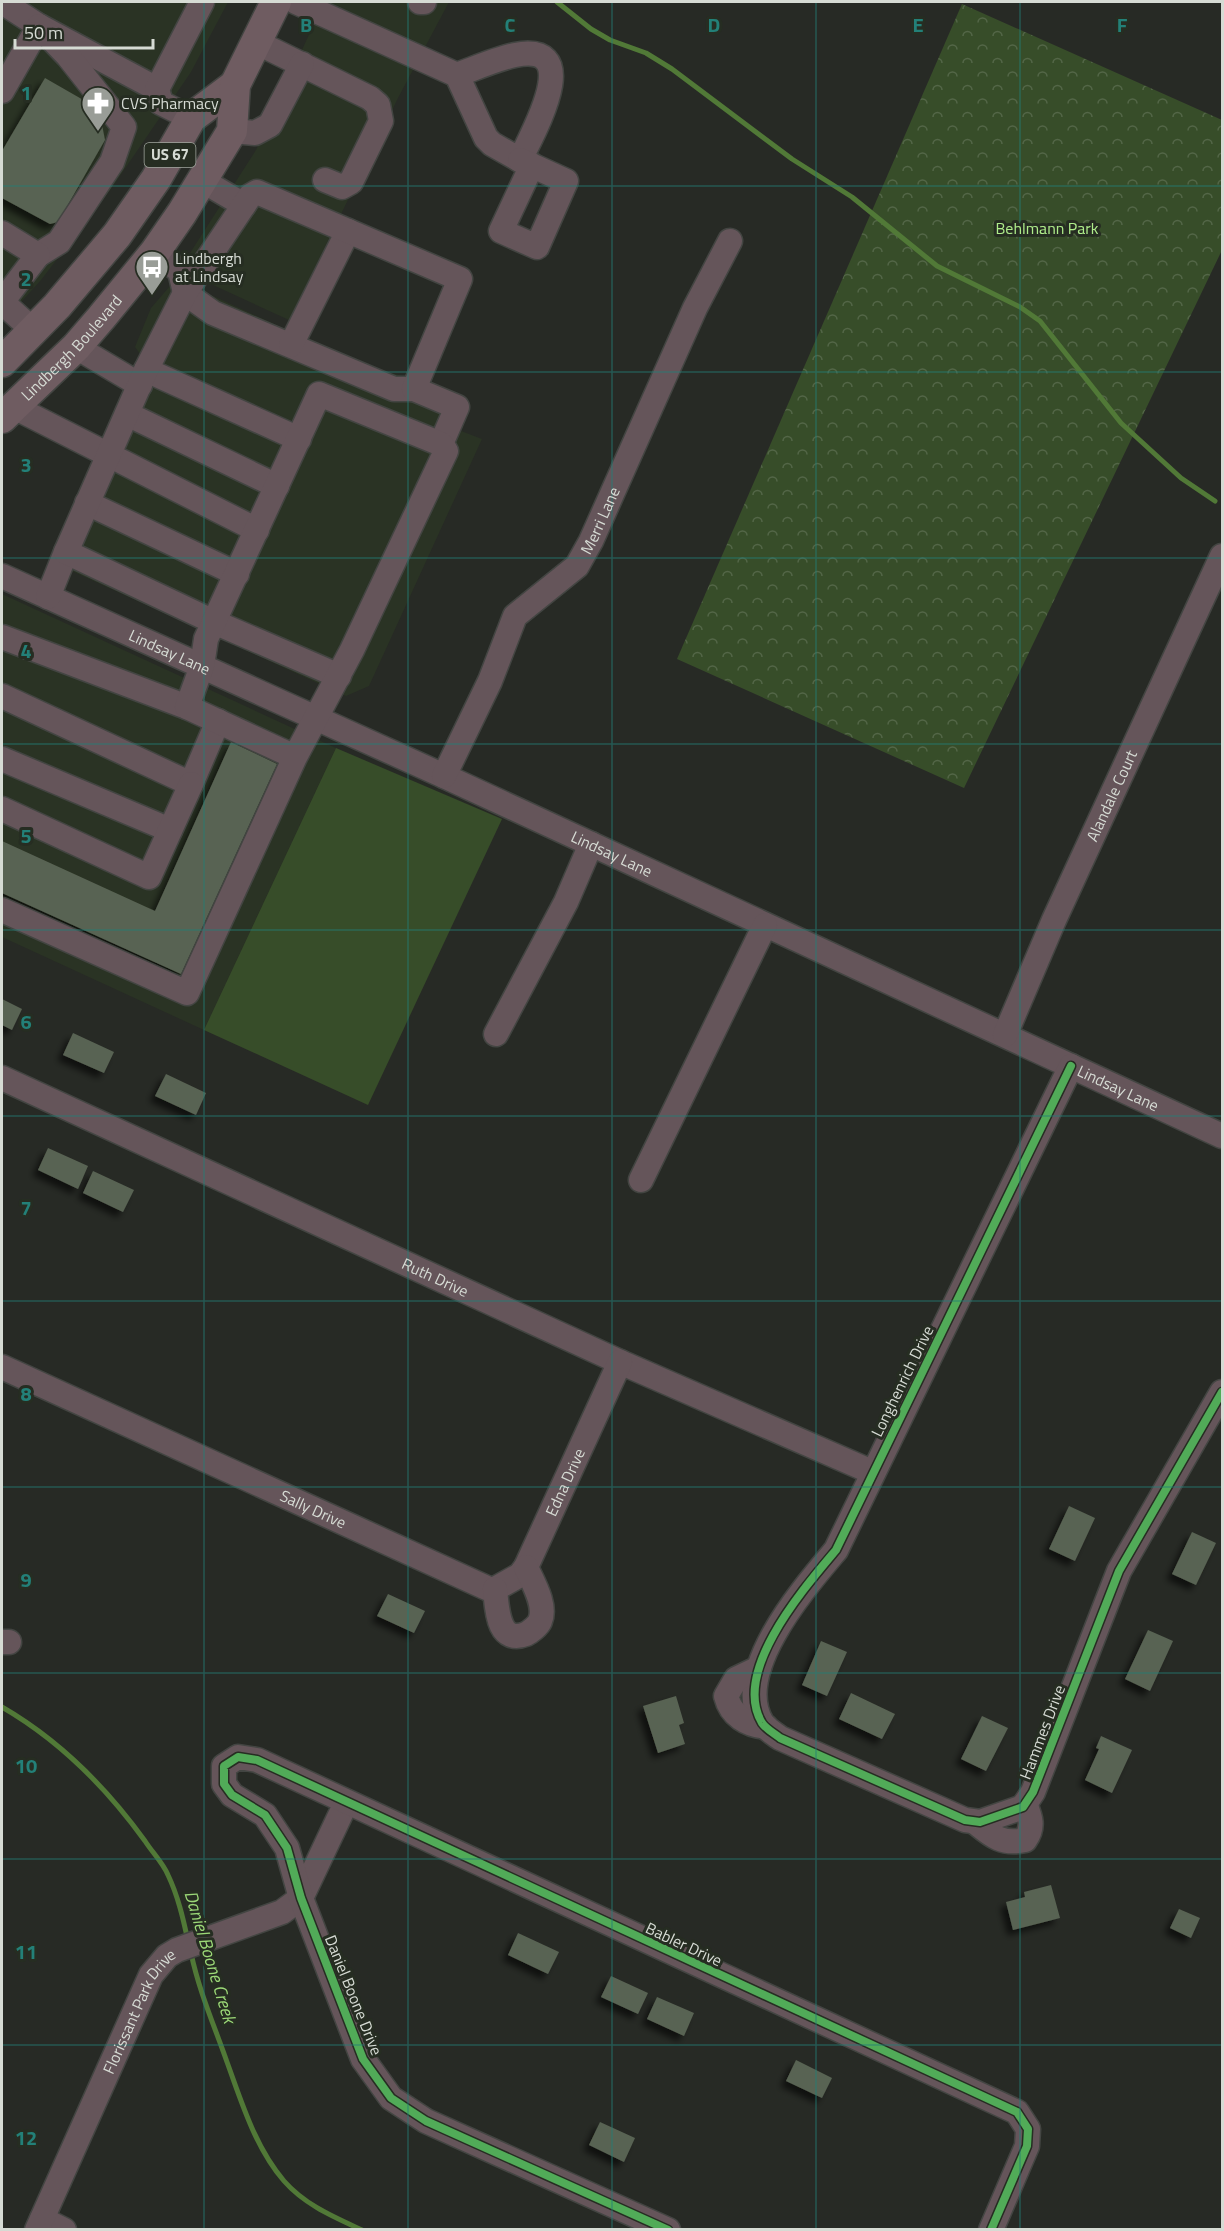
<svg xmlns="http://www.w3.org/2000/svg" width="1224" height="2231" viewBox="0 0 1224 2231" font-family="'Titillium Web',sans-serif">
	<defs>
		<pattern id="park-crowns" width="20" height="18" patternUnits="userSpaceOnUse" patternTransform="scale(1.5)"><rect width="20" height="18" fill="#374d29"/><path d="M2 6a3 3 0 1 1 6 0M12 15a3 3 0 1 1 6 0" fill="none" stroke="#536647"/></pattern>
		<filter id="shadow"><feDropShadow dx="-5.5" dy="5.5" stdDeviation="3" flood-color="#0009"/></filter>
	</defs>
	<rect width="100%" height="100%" fill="#272a25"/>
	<g fill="#2a3324">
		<path d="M2,2H228L191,72L111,189L41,280L2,323Z"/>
		<path d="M324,2H449L398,98L289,320L189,274L183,264L256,150Z"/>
		<path d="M189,280L200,290L368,367L426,382L456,429L482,439L369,686L346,696L50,561L143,358L135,347L151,308L170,286Z"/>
		<path d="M2,594L336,748L204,1030L2,937Z"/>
	</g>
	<path fill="#374d29" d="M336,748L502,819L368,1105L204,1030Z"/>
	<path fill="url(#park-crowns)" d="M962,4L1222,120V250L964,788L677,659Z"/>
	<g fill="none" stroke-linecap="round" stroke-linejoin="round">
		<g stroke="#517937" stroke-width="5">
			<path d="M557,2L591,29L610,40L646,53L672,69L792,159L852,197L937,266L1020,307L1040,321L1121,423L1181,478L1215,501"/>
			<path d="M2,1707C59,1740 106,1787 145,1841C152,1852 163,1863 168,1875C178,1896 183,1918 188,1941"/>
			<path d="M191,1953C199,1991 214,2025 227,2062C242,2103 255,2147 284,2181C305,2205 334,2217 362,2230"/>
		</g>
	</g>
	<g fill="#596353" filter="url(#shadow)">
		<path d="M45,78L99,109L105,140L58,222L50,224L2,198V151Z"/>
		<path d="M231,742L277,764L181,974L2,893V841L155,911Z"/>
		<path d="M2,999L22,1009L12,1030L2,1025Z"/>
		<path d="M73,1033L114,1052L104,1073L63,1055Z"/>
		<path d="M166,1074L206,1093L196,1115L155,1096Z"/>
		<path d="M48,1148L88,1166L78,1189L38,1170Z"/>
		<path d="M93,1171L134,1190L123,1212L83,1193Z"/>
		<path d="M1069,1506L1095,1518L1075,1561L1049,1549Z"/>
		<path d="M1192,1532L1216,1543L1196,1585L1172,1574Z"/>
		<path d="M388,1594L425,1611L414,1633L377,1616Z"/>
		<path d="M1148,1630L1173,1641L1150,1691L1125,1679Z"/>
		<path d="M821,1641L847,1652L827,1696L802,1685Z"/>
		<path d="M851,1693L895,1714L882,1739L839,1719Z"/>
		<path d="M676,1696L684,1723L679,1725L685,1744L658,1753L643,1706Z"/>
		<path d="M982,1716L1008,1728L986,1771L961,1759Z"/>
		<path d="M1101,1736L1132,1750L1112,1793L1085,1780L1099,1749L1096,1748Z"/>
		<path d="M1051,1885L1060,1918L1013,1930L1006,1902L1025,1897L1024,1892Z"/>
		<path d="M1179,1909L1200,1918L1191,1938L1170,1928Z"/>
		<path d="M518,1933L559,1952L548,1974L508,1955Z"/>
		<path d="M611,1976L648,1993L638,2014L601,1997Z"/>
		<path d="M657,1997L694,2013L684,2036L647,2019Z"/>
		<path d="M796,2060L832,2078L822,2098L786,2081Z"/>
		<path d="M600,2122L635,2138L624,2162L589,2145Z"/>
	</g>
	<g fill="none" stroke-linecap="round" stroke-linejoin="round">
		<defs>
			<g id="minor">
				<path d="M2,2L39,26L157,89L161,103L191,118"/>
				<path d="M296,2L457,75L486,138L492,144L520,160C532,134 586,41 515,55C496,59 476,68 457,75"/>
				<path d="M420,2H424"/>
				<path d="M256,42L370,98L378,105L381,121L351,182L342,187L325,180"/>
				<path d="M157,89L202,2"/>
				<path d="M2,91L39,26L68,56L124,127L112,162L59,242L38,255"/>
				<path d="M232,131L255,133L270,125L302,64"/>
				<path d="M520,160L566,181L537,247L501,231L532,165"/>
				<path d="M203,181L244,205"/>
				<path d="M2,233L38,255L2,302L34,331"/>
				<path d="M155,252L180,271L185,293L213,313L394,389H414"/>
				<path d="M291,345L348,231"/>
				<path d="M76,347L140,385"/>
				<path d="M146,370L299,439"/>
				<path d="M14,407L257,530"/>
				<path d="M127,414L277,486"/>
				<path d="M87,503L237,574"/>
				<path id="s1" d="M2,576L444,776L1222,1136"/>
				<path d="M48,597L66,552"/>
				<path d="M2,637L187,707"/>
				<path d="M339,676L214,622L66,552L146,370L185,293L250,196L257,192L460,279L414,389L457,407L441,444"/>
				<path d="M2,696L191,784L218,721"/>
				<path d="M2,759L170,830"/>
				<path id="s2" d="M444,776L490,681L515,616L577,566L591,541L695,308L730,241"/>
				<path d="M2,809L149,877L191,784"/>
				<path d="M2,910L187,993L295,757L352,650L446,451L441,444L319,394L206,639L202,666L187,707L295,757"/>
				<path d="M496,1034L566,902L591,844"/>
				<path id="s3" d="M1005,1035L1054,920L1222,556"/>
				<path d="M1071,1066L836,1550C805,1587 731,1671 762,1723C766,1729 775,1734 780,1738L965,1820L980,1822L1023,1807L1033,1792L1119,1571L1222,1392"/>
				<path id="s4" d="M2,1078L620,1362L872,1472"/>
				<path d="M641,1180L765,925"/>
				<path id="s5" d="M2,1367L489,1589H495"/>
				<path id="s6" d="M495,1589L520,1575L526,1567L620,1362"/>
				<path d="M495,1589C497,1607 497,1645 526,1634C530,1632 538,1626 540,1621C547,1605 532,1581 526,1567"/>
				<path d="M2,1642H9"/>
				<path d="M759,1668L736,1679L726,1696C731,1716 747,1725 766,1727"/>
				<path d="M975,1822C992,1836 1002,1845 1025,1840C1034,1827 1031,1818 1025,1804"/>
				<path d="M42,2219L64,2230"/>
				<path id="s7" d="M37,2230L151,1975L167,1956L177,1950L282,1912L301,1898L346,1803"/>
				<path d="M668,2230L426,2121L391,2098L363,2059L301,1898L287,1848L265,1815L232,1795L224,1784V1766L238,1757L257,1760L1017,2112L1028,2129L1027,2146L991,2230"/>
			</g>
			<g id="major">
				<path d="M2,362L57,306L117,235L156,179L191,118L235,85"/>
				<path id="s8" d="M2,418L76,347L101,318L155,252L182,213L232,131L235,85L276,2"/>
			</g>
		</defs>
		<use href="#minor" stroke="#434542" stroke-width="27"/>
		<use href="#major" stroke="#434542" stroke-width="33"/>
		<use href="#minor" stroke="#65555a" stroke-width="24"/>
		<use href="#major" stroke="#6f5c61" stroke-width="30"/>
		<defs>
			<g id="cycleway">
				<path d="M1071,1066L836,1550C805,1587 731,1671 762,1723C766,1729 775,1734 780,1738L965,1820L980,1822L1023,1807L1033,1792L1119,1571L1222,1392"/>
				<path d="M668,2230L426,2121L391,2098L363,2059L301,1898L287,1848L265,1815L232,1795L224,1784V1766L238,1757L257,1760L1017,2112L1028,2129L1027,2146L991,2230"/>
			</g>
		</defs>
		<use href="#cycleway" stroke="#262d22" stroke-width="11"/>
		<use href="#cycleway" stroke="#51ab58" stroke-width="8"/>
	</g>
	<path fill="none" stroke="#238078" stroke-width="1.5" stroke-opacity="0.55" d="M204,2V2230M408,2V2230M612,2V2230M816,2V2230M1020,2V2230M2,186H1222M2,372H1222M2,558H1222M2,744H1222M2,930H1222M2,1116H1222M2,1301H1222M2,1487H1222M2,1673H1222M2,1859H1222M2,2045H1222"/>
	<defs>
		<symbol id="pharmacy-pin" viewBox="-11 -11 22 30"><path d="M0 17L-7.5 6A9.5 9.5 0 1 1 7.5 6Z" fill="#999d97" stroke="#262d22"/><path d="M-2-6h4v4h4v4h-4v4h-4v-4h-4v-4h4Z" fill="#fff"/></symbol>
		<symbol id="bus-pin" viewBox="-11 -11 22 30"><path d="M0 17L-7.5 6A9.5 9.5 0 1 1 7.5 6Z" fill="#999d97" stroke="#262d22"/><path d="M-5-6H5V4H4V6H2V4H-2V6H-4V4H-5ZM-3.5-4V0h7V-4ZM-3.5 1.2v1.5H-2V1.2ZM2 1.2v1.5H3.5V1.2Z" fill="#fff"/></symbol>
	</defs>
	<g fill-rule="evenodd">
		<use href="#pharmacy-pin" x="79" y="84" width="38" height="52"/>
		<use href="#bus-pin" x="133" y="248" width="38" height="52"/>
	</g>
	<g text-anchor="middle" stroke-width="6" stroke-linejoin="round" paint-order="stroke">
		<rect fill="#262d22" stroke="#a1a79f" stroke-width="1.5" x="144.5" y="143" width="51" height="24" rx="4.5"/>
		<g font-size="15" font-weight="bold" fill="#d6dbd4">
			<text x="170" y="160">US 67</text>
		</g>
		<g font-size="16" fill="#d6dbd4" stroke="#262d22" text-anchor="start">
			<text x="121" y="109">CVS Pharmacy</text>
			<text x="175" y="264">Lindbergh<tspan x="175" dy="18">at Lindsay</tspan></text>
		</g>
		<g font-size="16" fill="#afed8b" stroke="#262d22">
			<text x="1047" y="234">Behlmann Park</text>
		</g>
		<g font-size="16" fill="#d6dbd4" stroke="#262d22">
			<text dy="6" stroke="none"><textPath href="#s8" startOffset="99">Lindbergh Boulevard</textPath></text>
			<text dy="6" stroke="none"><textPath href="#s2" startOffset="306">Merri Lane</textPath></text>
			<text dy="6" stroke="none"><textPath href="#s1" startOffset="184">Lindsay Lane</textPath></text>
			<text dy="6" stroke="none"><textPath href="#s3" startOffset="262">Alandale Court</textPath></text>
			<text dy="6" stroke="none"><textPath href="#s1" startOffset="670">Lindsay Lane</textPath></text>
			<text dy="6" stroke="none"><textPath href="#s1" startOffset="1228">Lindsay Lane</textPath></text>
			<text dy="6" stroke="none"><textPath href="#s4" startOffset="477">Ruth Drive</textPath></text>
			<text transform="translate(902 1381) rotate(-64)" y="6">Longhenrich Drive</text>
			<text dy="6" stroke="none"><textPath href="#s6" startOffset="132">Edna Drive</textPath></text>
			<text dy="6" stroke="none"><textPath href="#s5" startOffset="342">Sally Drive</textPath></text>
			<text transform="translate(1042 1732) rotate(-69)" y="6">Hammes Drive</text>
			<text transform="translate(684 1944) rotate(25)" y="6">Babler Drive</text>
			<text transform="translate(354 1995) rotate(68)" y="6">Daniel Boone Drive</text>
			<text dy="6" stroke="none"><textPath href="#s7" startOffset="242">Florissant Park Drive</textPath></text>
		</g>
		<g font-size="18" font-style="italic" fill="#9cd978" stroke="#262d22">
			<text transform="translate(210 1957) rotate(73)" y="6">Daniel Boone Creek</text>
		</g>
	</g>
	<g font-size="20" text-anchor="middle" font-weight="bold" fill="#238078" stroke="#262d22" stroke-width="6" stroke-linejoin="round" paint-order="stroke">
		<text x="306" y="32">B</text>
		<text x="510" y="32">C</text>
		<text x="714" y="32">D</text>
		<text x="918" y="32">E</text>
		<text x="1122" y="32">F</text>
		<text x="26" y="100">1</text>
		<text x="26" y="286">2</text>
		<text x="26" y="472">3</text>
		<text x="26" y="658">4</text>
		<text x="26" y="843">5</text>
		<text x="26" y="1029">6</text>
		<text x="26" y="1215">7</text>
		<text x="26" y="1401">8</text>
		<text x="26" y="1587">9</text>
		<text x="26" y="1773">10</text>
		<text x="26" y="1959">11</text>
		<text x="26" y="2145">12</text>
	</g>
	<rect width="1224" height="2231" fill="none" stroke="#d6dbd4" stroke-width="6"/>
	<path d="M15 39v9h138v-9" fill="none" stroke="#d6dbd4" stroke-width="3"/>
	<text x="24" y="39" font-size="18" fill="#d6dbd4" stroke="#262d22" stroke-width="4.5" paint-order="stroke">50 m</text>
</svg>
